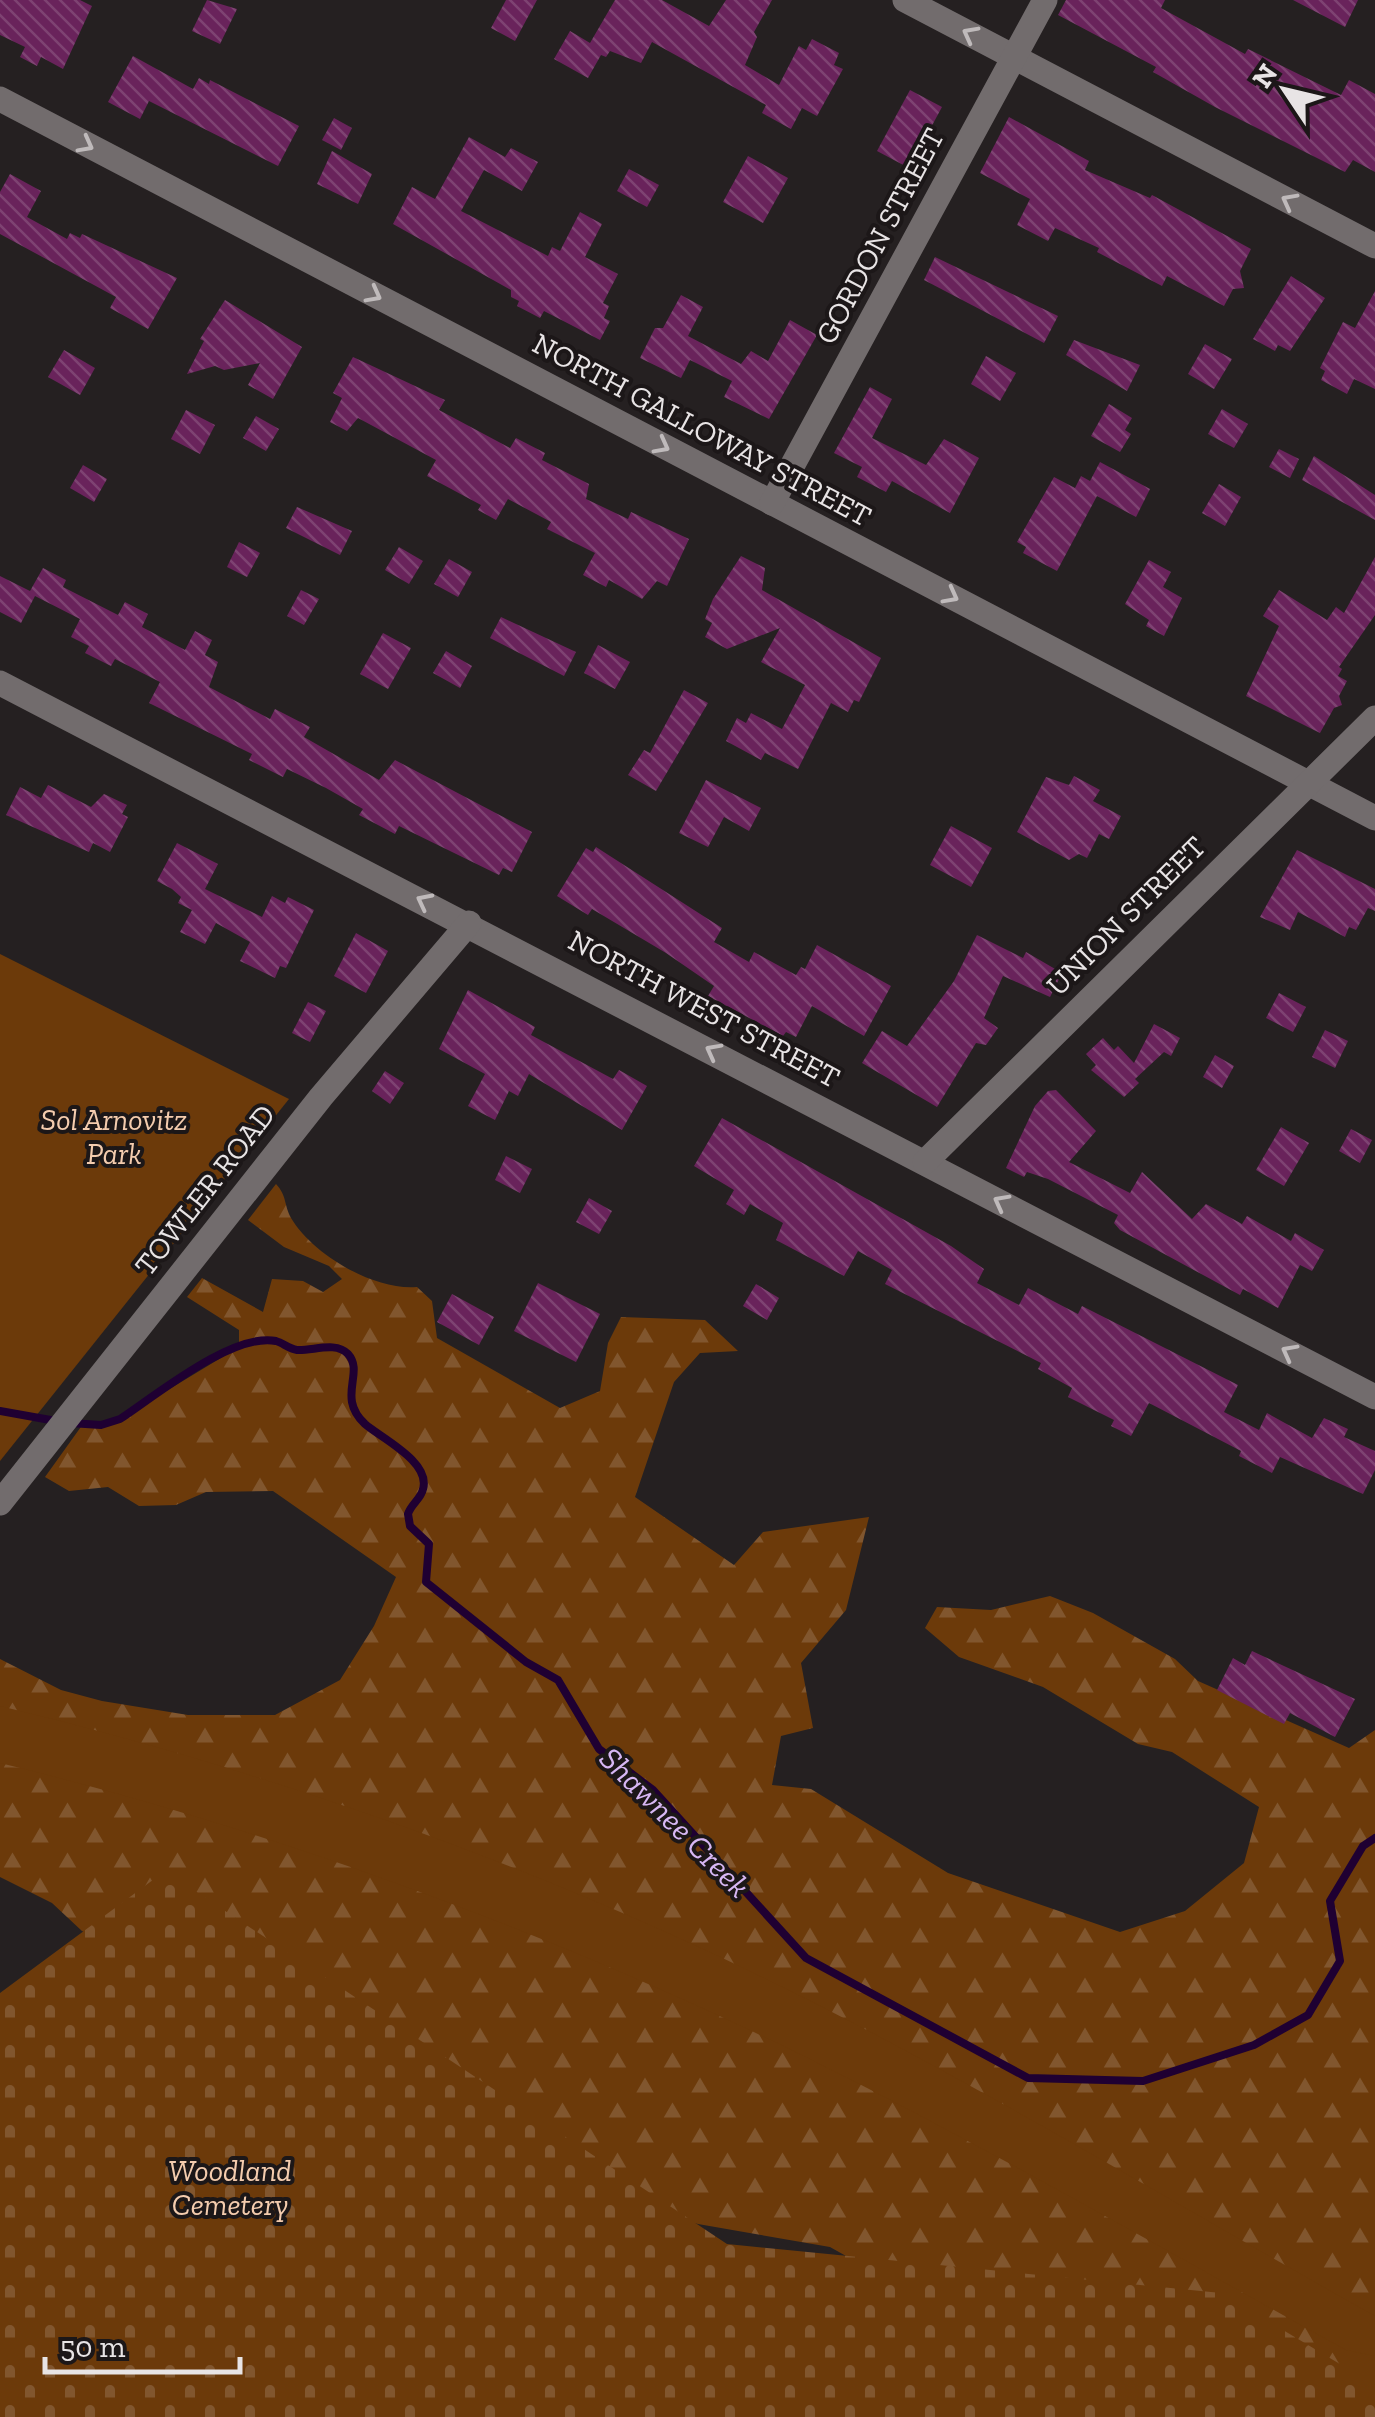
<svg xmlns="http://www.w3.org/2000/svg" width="1375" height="2417" viewBox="0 0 1375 2417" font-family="'Zilla Slab',serif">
	<defs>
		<pattern id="forest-firs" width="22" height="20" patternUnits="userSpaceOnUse" patternTransform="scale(2.5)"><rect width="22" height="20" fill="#6c3a0a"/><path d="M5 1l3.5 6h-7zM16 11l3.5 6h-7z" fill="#81562e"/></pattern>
		<pattern id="cemetery-stones" width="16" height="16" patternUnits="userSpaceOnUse" patternTransform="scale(2.5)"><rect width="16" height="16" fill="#6c3a0a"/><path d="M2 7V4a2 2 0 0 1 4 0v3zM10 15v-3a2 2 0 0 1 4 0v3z" fill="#81562e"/></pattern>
		<pattern id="building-back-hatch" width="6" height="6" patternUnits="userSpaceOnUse" patternTransform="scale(2.5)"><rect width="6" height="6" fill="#69235b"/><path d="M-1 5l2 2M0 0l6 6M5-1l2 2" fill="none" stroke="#7e4372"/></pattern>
	</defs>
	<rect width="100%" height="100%" fill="#252021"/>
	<path fill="url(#forest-firs)" d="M276,1184C287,1196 284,1205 291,1218C313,1255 375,1291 417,1287L432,1301L437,1338L560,1408L600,1391L608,1343L621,1317L705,1320L738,1351L700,1353L674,1382L635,1497L734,1565L763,1532L869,1517L846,1610L801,1663L813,1728L781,1736L772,1785L811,1789L948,1873L1120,1932L1185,1911L1244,1863L1259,1807L1172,1752L1138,1744L1043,1687L959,1657L925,1628L937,1607L991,1610L1050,1596L1093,1613L1175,1659L1198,1681L1349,1748L1375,1730V2417L871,2270L830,2247L698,2224L647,2209L82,1931L52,1903L0,1877V1659L61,1690L102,1701L188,1715H275L340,1680L374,1626L396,1577L273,1491L206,1492L176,1505L139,1506L108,1487L69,1491L45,1477L83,1424L101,1425L120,1419L239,1347V1330L187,1297L202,1278L263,1312L272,1279L303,1281L323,1292L342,1279L329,1266L284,1247L248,1220Z"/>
	<path fill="url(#cemetery-stones)" d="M165,1871L727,2244L1221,2293L1375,2385V2417H0V1993Z"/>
	<g fill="#6c3a0a">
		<path d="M0,954L289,1099L0,1461Z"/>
		<path d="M0,1706C228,1761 454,1837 668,1933C912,2042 1142,2186 1375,2316V2356L1346,2350C1167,2251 990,2149 808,2058C550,1932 278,1831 0,1763Z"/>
	</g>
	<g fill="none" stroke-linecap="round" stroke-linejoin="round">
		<g stroke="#1f0032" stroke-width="8">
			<path d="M0,1411L56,1421"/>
			<path d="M70,1423L101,1425L120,1419C155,1396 233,1332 276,1341C283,1343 289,1349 297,1350C313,1351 336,1341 348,1354C365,1373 336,1397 365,1424C381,1438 431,1462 423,1489C421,1499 411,1504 408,1514L410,1526L429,1544L426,1582L526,1662L558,1680L599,1749L653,1790L806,1958L1028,2078L1143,2081L1254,2045L1308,2015L1340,1961L1330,1901L1363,1846L1375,1838"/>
		</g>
	</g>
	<g fill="url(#building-back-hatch)">
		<path d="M0,0H80L92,6L63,69L41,57L37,66L20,57L25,47L0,35Z"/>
		<path d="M207,0L237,9L220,44L192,31Z"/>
		<path d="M506,0H537L515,41L491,28Z"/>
		<path d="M615,0H662L709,26L726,0H772L754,32L757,37L745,65L779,85L799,46L806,50L812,39L839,53L834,65L843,69L817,116L802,108L791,129L762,113L766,105L652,42L641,63L610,51L606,57L601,55L588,78L554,59L570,31L590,43Z"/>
		<path d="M1066,0H1165L1161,8L1245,54L1248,49L1341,95L1349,80L1375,94V172L1353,160L1345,172L1215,107L1153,72L1156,67L1058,15Z"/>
		<path d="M1293,0H1358L1345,27Z"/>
		<path d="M133,56L193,89L199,78L209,84L210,80L299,126L278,166L149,101L140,119L108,102Z"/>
		<path d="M910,90L942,107L909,168L877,151Z"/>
		<path d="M1009,117L1089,161L1085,170L1150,198L1152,195L1251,249L1240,271L1244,288L1233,289L1224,306L1167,276L1162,286L1097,252L1099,248L1055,228L1048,241L1017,225L1030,199L980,173Z"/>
		<path d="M334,118L352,128L341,150L322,140Z"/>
		<path d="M469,137L505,157L511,148L538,162L522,191L484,170L461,211L548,256L552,247L560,251L580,212L602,224L585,257L618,274L603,303L609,306L604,318L610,321L600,340L544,311L540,318L517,306L519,301L511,297V290L393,224L412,187L435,199Z"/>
		<path d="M332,151L372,174L358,204L317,184Z"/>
		<path d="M748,156L788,178L763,223L723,202Z"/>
		<path d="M629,169L659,185L647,207L617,191Z"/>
		<path d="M10,174L41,191L27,217L67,239L70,233L80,238L82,234L177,278L148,329L110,308L116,297L0,234V192Z"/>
		<path d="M935,257L1058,316L1044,343L924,280Z"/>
		<path d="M1291,276L1325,298L1290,351L1278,345L1275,351L1253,339Z"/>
		<path d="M1375,291V389L1354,379L1347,394L1321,380L1325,371L1320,368L1343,322L1355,328Z"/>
		<path d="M681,295L703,307L688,336L741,364L751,351L768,361L790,320L817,335L769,419L724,397L732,381L690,360L681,378L640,358L655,328H663Z"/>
		<path d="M225,300L302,347L273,399L248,385L260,363L224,370L215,366L187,374L204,341L200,339Z"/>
		<path d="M1074,340L1140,365L1127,391L1066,355Z"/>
		<path d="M1205,344L1232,359L1214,389L1188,374Z"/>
		<path d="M64,350L95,368L80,395L48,377Z"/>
		<path d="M986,356L1016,373L1000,401L971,384Z"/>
		<path d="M353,357L445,400L439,410L510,448L516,438L545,453L542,460L589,484L586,499L628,519L631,512L689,539L667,586L657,581L642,599L609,580L606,587L583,575L595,553L547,529L551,522L508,499L496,520L478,510L481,505L427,476L436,460L358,418L347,431L330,422L342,398L333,393Z"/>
		<path d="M870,387L892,399L872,438L926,465L944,439L979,458L950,513L892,481L886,492L857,477L862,467L834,453Z"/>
		<path d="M1109,404L1132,418L1125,430L1131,434L1120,452L1091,436Z"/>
		<path d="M1222,409L1248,424L1234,448L1208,434Z"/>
		<path d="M186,410L215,425L200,454L171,439Z"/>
		<path d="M256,416L279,429L266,451L243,438Z"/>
		<path d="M1279,449L1299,459L1290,478L1269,467Z"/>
		<path d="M1314,456L1375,495V520L1302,480Z"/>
		<path d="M1100,462L1150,489L1136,517L1097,496L1057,571L1023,553L1026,547L1017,542L1054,477L1075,488L1081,476L1090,481Z"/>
		<path d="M83,465L107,479L94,502L70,488Z"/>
		<path d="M1219,484L1241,497L1225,526L1202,513Z"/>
		<path d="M297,507L352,531L340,555L286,528Z"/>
		<path d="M239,542L260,553L247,577L227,567Z"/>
		<path d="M399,547L423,561L409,584L385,570Z"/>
		<path d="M741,556L765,568L762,590L881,658L859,702L854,700L848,712L831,703L798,769L765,753L761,760L726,741L737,718L746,723L751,713L782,729L805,685L761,662L780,628L727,649L705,637L712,623L705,619L713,599Z"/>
		<path d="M1375,557V615L1339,667L1342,669L1338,676L1347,681L1339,696L1342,705L1334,708L1320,733L1246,696L1279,626L1263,616L1279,590L1327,620L1336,607L1344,613Z"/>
		<path d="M449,559L472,572L458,597L434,584Z"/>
		<path d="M1149,560L1171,572L1163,587L1182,598L1164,636L1146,626L1149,620L1125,604Z"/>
		<path d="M43,568L66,580L63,587L118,615L125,602L148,614L142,627L185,650L195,631L212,640L205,655L218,662L209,687L270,719L275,709L310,727L304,737L379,780L395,760L532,832L512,872L503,868L499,875L399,826L395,834L359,815L363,809L326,788L287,769L283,777L249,760L252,754L149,703L160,682L115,659L111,666L85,653L89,646L71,637L80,619L35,596L21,623L0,612V576L30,591Z"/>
		<path d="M301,590L319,599L304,625L287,616Z"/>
		<path d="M501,617L576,652L564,676L490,638Z"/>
		<path d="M383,633L411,648L388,689L360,674Z"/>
		<path d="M598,645L630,662L615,689L584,673Z"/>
		<path d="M446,651L472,666L460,688L433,673Z"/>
		<path d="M684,690L708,703L656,791L628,775L644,750L650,753Z"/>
		<path d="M1074,776L1100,790L1093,801L1121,816L1109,839L1099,834L1087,858L1079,854L1069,860L1017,832L1046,777L1069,785Z"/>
		<path d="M706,780L761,808L749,831L724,817L708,847L679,833Z"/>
		<path d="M48,785L91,807L104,794L127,805L122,814L128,817L110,852L93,843L89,852L6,815L20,787L41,798Z"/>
		<path d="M951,826L992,848L971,887L930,865Z"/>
		<path d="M177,843L218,864L205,889L262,917L272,896L285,903L288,897L314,910L286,968L280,966L275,978L240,961L250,942L216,923L205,944L180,932L192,910L178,903L181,897L172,889L157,881Z"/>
		<path d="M596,847L722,928L714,942L749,962L754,952L796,975L801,967L805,969L817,945L891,986L864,1036L812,1006L796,1037L786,1032L783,1036L708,996L714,986L666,953L592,909L588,915L557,896L586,848L593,852Z"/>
		<path d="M1297,850L1375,889V911L1368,908L1356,930L1349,927L1345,937L1298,912L1290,930L1260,917Z"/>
		<path d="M356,933L388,951L366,993L334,976Z"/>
		<path d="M977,935L1023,958L1026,952L1062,973L1050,997L1003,976L984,1018L998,1028L986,1045L976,1043L937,1107L862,1063L882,1031L907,1046L954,981Z"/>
		<path d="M468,990L535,1027L531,1035L613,1079L619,1070L647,1086L622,1130L529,1074L518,1096L509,1091L495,1120L468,1106L485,1074L439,1049Z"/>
		<path d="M1279,993L1306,1007L1293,1032L1266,1018Z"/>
		<path d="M308,1002L326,1011L310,1042L292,1033Z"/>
		<path d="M1154,1024L1180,1038L1171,1056L1164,1052L1135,1079L1139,1083L1124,1097L1091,1070L1096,1065L1086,1054L1103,1038L1114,1050L1118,1046L1134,1063Z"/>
		<path d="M1325,1030L1348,1041L1335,1068L1312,1057Z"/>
		<path d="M1215,1055L1234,1066L1222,1088L1203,1077Z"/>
		<path d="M385,1071L404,1083L390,1104L372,1091Z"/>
		<path d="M1056,1090L1096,1131L1069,1162L1130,1193L1142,1172L1192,1219L1206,1204L1242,1224L1247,1216L1291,1241L1295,1233L1324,1250L1312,1271L1300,1265L1278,1308L1243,1289L1240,1295L1120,1230L1114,1223L1118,1215L1048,1179L1027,1172L1024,1177L1006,1168L1035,1106L1048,1091Z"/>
		<path d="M722,1118L951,1246L984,1269L977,1283L1019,1305L1028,1288L1078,1314L1082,1306L1238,1385L1224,1412L1259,1430L1267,1413L1312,1438L1324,1418L1348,1429L1344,1437L1375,1451V1470L1363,1494L1280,1457L1272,1473L1239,1456L1241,1451L1149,1403L1131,1436L1111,1426L1114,1420L1068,1397L1072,1388L1038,1369L1041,1363L885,1284L892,1270L858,1251L844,1276L776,1240L783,1223L750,1204L744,1215L726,1204L734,1190L694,1166Z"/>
		<path d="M1281,1127L1309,1143L1284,1186L1256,1170Z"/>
		<path d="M1351,1129L1372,1140L1360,1163L1339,1151Z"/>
		<path d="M506,1156L532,1169L520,1193L495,1180Z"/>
		<path d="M589,1198L612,1211L599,1234L576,1222Z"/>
		<path d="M538,1283L600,1314L576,1362L514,1331Z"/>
		<path d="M756,1284L779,1298L767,1320L743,1306Z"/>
		<path d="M452,1294L494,1317L479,1345L437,1322Z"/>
		<path d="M1252,1651L1355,1699L1335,1737L1290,1713L1284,1724L1217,1690L1233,1658L1245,1665Z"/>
	</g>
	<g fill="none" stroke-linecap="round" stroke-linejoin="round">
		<g stroke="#726c6d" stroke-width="25">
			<path d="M905,0L1375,246"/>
			<path d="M0,99L1375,818"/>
			<path d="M772,503L1045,0"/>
			<path d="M0,683L1375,1397"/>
			<path d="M925,1162L1375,718"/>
			<path d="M0,1503L321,1097L469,923"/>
		</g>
	</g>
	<defs><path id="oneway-chevron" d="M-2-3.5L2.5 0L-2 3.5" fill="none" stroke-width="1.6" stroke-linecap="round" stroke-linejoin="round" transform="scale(2.5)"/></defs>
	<g stroke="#bfbabb">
		<use href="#oneway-chevron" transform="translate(970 34) rotate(-152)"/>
		<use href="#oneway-chevron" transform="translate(86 145) rotate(28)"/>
		<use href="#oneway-chevron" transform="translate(1289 201) rotate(-152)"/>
		<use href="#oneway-chevron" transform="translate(374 295) rotate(28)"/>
		<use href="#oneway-chevron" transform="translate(662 446) rotate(28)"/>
		<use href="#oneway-chevron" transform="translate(951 596) rotate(28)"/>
		<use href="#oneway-chevron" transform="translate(424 901) rotate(-153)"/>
		<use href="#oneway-chevron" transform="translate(713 1051) rotate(-152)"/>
		<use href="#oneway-chevron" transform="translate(1001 1202) rotate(-152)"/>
		<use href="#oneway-chevron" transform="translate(1289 1352) rotate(-152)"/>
	</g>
	<g text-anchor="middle" stroke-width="8" stroke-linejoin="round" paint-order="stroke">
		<g font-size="30" fill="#e8e4e5" stroke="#1c1718">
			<text transform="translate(880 236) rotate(-62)" y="10">GORDON STREET</text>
			<text transform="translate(702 430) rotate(28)" y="10">NORTH GALLOWAY STREET</text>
			<text transform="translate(1126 916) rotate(-45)" y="10">UNION STREET</text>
			<text transform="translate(704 1009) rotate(28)" y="10">NORTH WEST STREET</text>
			<text transform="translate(205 1190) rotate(-52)" y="10">TOWLER ROAD</text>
		</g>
		<g font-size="30" font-style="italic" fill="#f4ccae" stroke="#1c1718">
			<text x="114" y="1130">Sol Arnovitz<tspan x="114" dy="34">Park</tspan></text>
			<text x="230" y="2181">Woodland<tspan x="230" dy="34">Cemetery</tspan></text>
		</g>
		<g font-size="32" font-style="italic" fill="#d7b7f4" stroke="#1c1718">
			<text transform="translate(675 1822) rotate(45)" y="11">Shawnee Creek</text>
		</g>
	</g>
	<g transform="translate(1285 90) rotate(305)" stroke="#1c1718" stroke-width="8" paint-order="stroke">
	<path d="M0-8L18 38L0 25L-18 38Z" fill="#e8e4e5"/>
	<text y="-15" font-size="28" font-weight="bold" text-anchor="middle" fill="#e8e4e5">N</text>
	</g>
	<path d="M45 2357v15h195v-15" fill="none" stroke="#e8e4e5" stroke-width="5"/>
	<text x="60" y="2357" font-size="30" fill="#e8e4e5" stroke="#1c1718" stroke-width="8" paint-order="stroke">50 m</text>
</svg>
